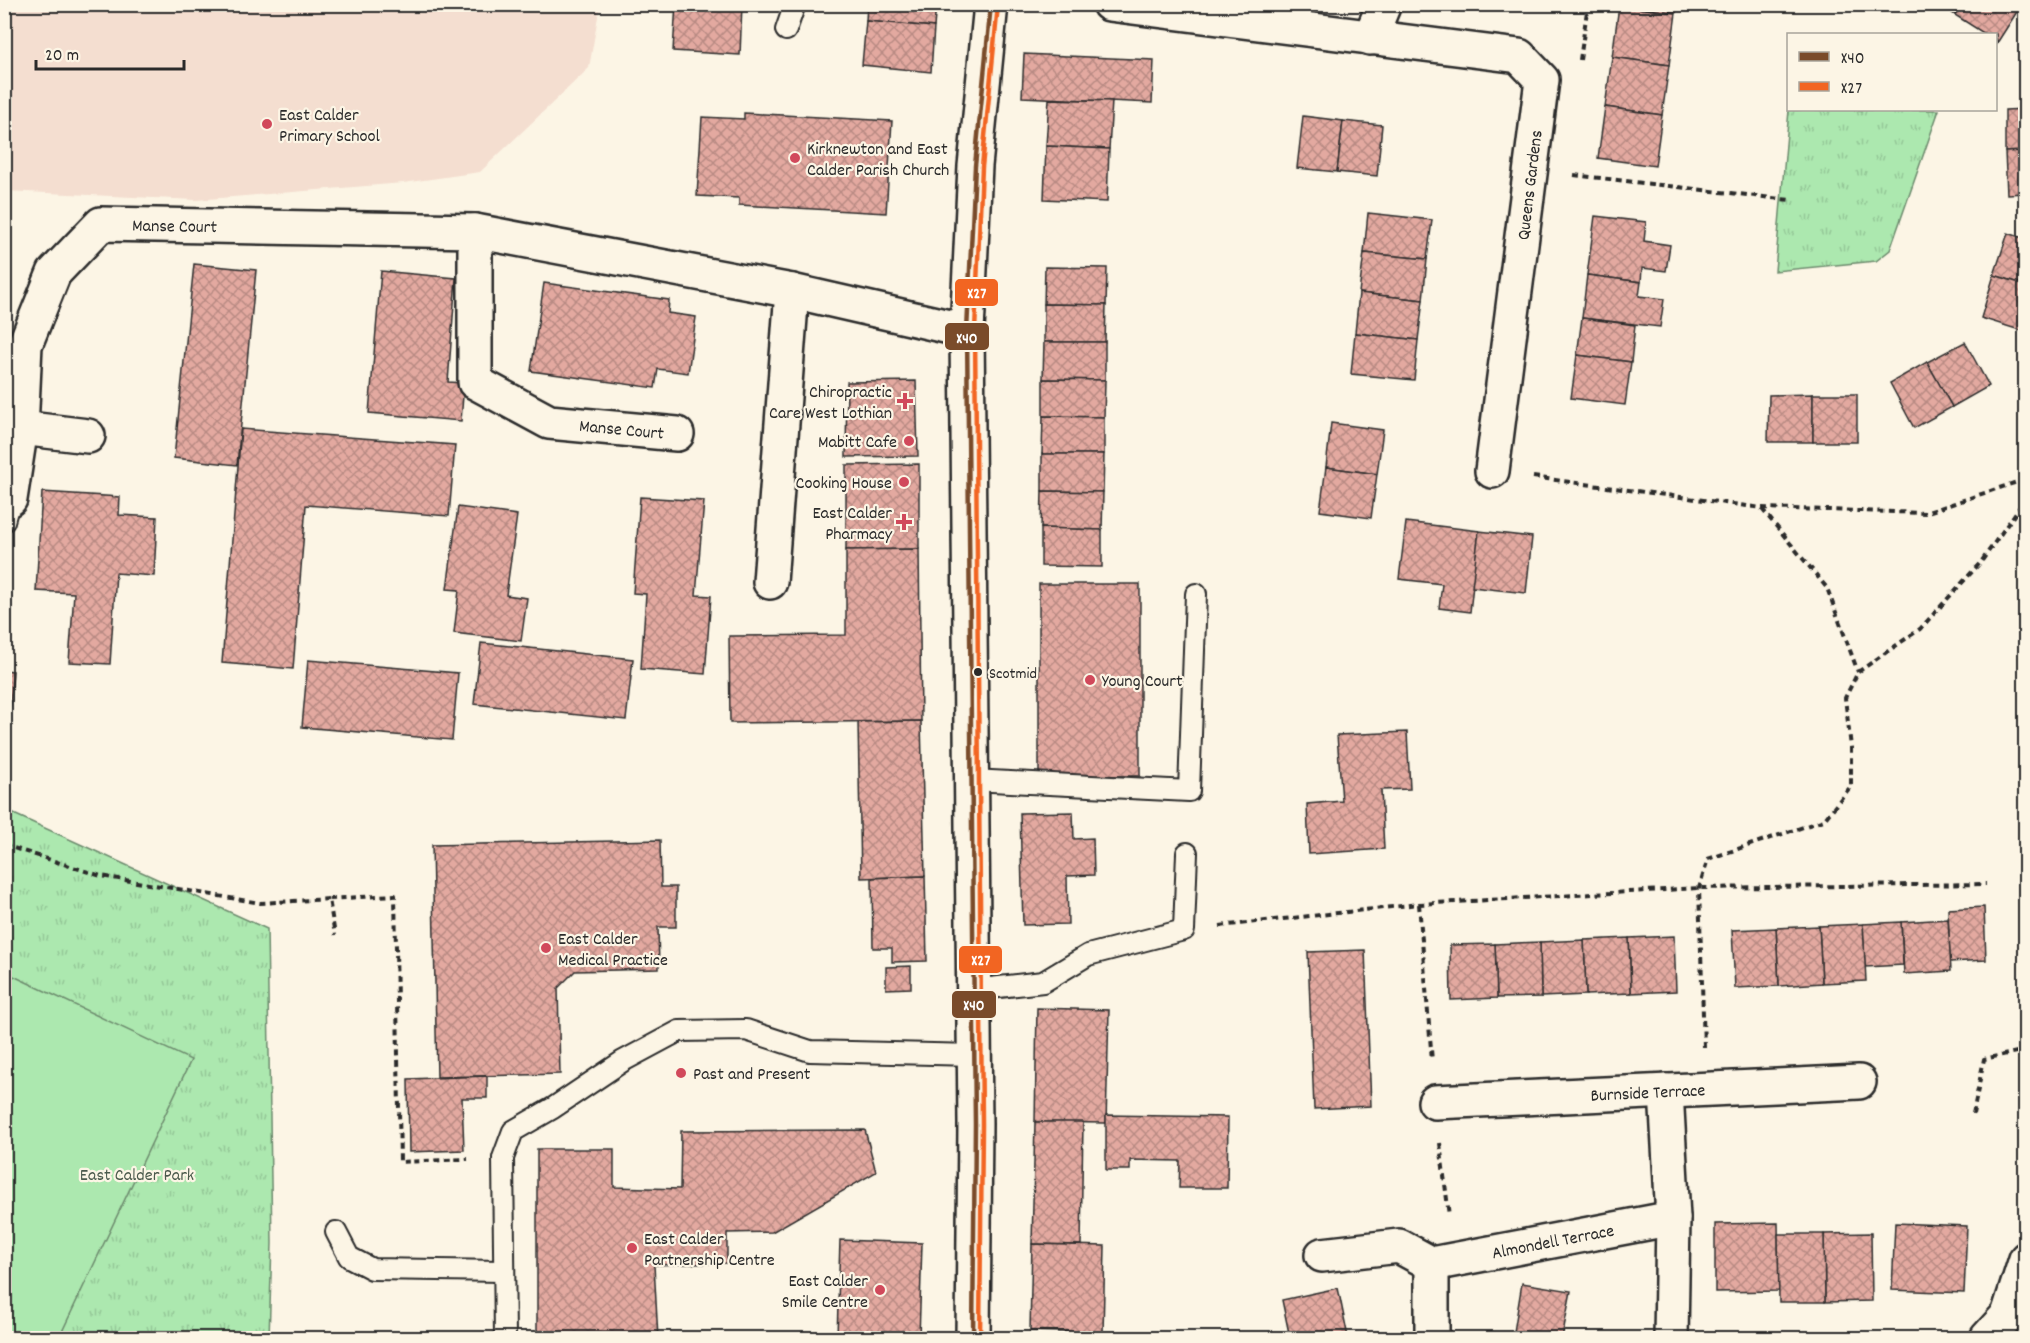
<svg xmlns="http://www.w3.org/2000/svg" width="2030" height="1343" viewBox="0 0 2030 1343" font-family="Dekko,sans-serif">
	<defs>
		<pattern id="grass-tufts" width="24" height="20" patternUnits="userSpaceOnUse" patternTransform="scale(1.5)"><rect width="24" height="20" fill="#ace8af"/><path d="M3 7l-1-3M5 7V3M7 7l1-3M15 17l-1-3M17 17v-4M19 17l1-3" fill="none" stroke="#94c797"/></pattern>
		<pattern id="building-cross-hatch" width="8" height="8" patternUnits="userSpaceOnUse" patternTransform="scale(1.5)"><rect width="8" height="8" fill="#e3a9a0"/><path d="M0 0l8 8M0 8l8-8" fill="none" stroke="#b88a83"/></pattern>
	</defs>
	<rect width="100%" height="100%" fill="#fcf5e5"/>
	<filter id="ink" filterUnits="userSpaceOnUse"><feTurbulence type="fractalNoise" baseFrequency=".0167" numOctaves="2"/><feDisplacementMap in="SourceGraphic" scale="12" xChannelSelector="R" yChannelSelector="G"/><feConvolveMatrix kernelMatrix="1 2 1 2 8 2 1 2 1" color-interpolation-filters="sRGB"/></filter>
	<g filter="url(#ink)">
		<path fill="#f4ded0" d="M5,4H599L600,5L589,68L480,172L403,183L196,200L5,191Z"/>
		<g fill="url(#grass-tufts)" stroke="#6c8a6d" stroke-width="1.5">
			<path d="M1789,110H1939L1890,250L1876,261L1775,271Z"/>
			<path d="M5,810L267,929L272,1243L269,1338H5Z"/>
		</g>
		<path fill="#ace8af" stroke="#6c8a6d" stroke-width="1.5" d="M5,972L191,1060L59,1338H5Z"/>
		<g fill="url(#building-cross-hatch)" stroke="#2b2b2b" stroke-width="1.5">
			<path d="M676,4H742L740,55L673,51Z"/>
			<path d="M867,4H936L934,27L866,21Z"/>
			<path d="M1619,4H1677L1676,13Z"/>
			<path d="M1939,4H1962L1955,15Z"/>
			<path d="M1962,4H2022L1997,43L1996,34H1985L1955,15Z"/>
			<path d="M1619,6L1676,13L1669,65L1612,57Z"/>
			<path d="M866,21L934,27L931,72L862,65Z"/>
			<path d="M1024,54L1154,60L1152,103L1022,97Z"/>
			<path d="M1612,57L1669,65L1662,115L1605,107Z"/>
			<path d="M1049,99L1112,101L1109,149L1046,146Z"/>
			<path d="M1605,107L1662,115L1655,166L1598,158Z"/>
			<path d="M2026,109V151L2005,152V110Z"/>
			<path d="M744,113L892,121L886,213L739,205V198L697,196L702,117L744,119Z"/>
			<path d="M1303,116L1343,121L1337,172L1297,168Z"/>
			<path d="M1343,121L1382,125L1377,176L1337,172Z"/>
			<path d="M1046,146L1109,149L1107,202L1044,199Z"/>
			<path d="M2026,151V193L2007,194L2005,152Z"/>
			<path d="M1368,213L1432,220L1427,259L1364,253Z"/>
			<path d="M1595,216L1646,222L1644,241L1670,245L1666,271L1642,268L1641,282L1587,275Z"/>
			<path d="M2008,233L2026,239V285L1994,275Z"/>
			<path d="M1364,253L1427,259L1423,300L1359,293Z"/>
			<path d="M194,264L256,270L237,465L174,458Z"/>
			<path d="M1045,267L1107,268L1106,305L1044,304Z"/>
			<path d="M381,271L456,278L448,382L464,383L461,421L369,413Z"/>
			<path d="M1587,275L1641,282L1639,296L1664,299L1660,327L1582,318Z"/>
			<path d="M1994,275L2026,285V332L1981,318Z"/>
			<path d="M544,283L669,300L668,313L696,317L688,373L658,369L655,388L531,371Z"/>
			<path d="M1359,293L1423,300L1418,340L1355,333Z"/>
			<path d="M1044,304L1106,305L1105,342H1044Z"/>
			<path d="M1582,318L1635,325L1631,362L1577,355Z"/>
			<path d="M1355,333L1418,340L1414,380L1351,374Z"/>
			<path d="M1044,342H1105V380L1043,379Z"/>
			<path d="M1965,342L1989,386L1952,407L1927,362Z"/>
			<path d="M1577,355L1631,362L1625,405L1571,398Z"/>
			<path d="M1927,362L1952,407L1914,428L1890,383Z"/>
			<path d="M1043,379L1105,380L1104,417L1043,416Z"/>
			<path d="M916,381L918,456L846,457L847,382Z"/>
			<path d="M1813,394V442H1768L1769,395Z"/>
			<rect x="1813" y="394" width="44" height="48"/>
			<path d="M1043,416L1104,417V454H1042Z"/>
			<path d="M1331,423L1383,430L1377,474L1326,467Z"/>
			<path d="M241,429L455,445L449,516L306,505L293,669L222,663Z"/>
			<path d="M1042,454H1104L1103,492L1042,491Z"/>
			<path d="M919,464V549L846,550V465Z"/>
			<path d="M1326,467L1377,474L1371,518L1320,511Z"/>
			<path d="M1042,491L1103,492L1102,530L1041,528Z"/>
			<path d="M42,492L120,497L119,515L157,517L154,576L116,573L110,664L69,662L74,593L36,591Z"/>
			<path d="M640,497L704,501L696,595L711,596L705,674L641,669L646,594L633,593Z"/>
			<path d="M458,507L517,515L506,595L527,598L521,641L454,633L459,590L447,589Z"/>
			<path d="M1406,522L1479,531L1470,612L1439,608L1442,584L1399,579Z"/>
			<path d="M1041,528L1102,530V567L1041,566Z"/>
			<path d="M1479,531L1532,537L1526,593L1472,587Z"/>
			<path d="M919,549L921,721L730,723L729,636L846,635V550Z"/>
			<rect x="1039" y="584" width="101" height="192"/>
			<path d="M481,643L633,659L626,720L474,704Z"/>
			<path d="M308,660L458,673L452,740L302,727Z"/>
			<path d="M4,670L13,671L10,712L4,711Z"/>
			<path d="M921,721L925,876L861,878L858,722Z"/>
			<path d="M1407,732L1410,789L1381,790L1384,849L1309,854L1307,804L1342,801L1337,735Z"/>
			<path d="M1073,812L1074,839L1093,838L1094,875L1067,876L1068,924L1023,925L1020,813Z"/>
			<path d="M660,840L661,887H676V927H658L659,969L575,971L558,988L560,1074L437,1077L432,845Z"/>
			<path d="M925,876L927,961L892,962V948H873L872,878Z"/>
			<path d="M1984,907L1986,960L1950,962L1948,909Z"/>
			<path d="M1948,919L1951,971L1904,974L1901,922Z"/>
			<path d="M1901,922L1903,965L1865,967L1863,924Z"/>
			<path d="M1863,924L1866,981L1822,983L1819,926Z"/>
			<path d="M1819,926L1822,983L1779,986L1776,928Z"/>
			<path d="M1776,928L1779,986L1735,988L1732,930Z"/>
			<path d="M1674,936L1676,991L1631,993L1629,938Z"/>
			<path d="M1629,938L1631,993L1586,995L1584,940Z"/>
			<path d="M1584,940L1586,995L1541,997L1540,942Z"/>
			<path d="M1540,942L1541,997L1497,998L1495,944Z"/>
			<path d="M1495,944L1497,998L1451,1000L1450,945Z"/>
			<path d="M1365,950L1371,1106L1314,1109L1308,952Z"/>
			<path d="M911,966V988L886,989V967Z"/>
			<path d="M1037,1008L1109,1010L1106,1123L1035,1122Z"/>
			<path d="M487,1076V1098H462L464,1150L409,1152L408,1079Z"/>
			<path d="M1106,1115L1228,1117L1227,1188H1179L1180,1161L1130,1160V1170H1106Z"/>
			<path d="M1035,1122H1083L1081,1245L1032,1244Z"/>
			<path d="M865,1130L876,1172L772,1232L727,1233V1263L654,1265L658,1338H537V1149H614V1187L680,1189L681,1131Z"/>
			<path d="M1778,1223L1779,1291L1715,1292V1224Z"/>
			<path d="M1895,1223L1967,1226L1964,1293L1892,1290Z"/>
			<path d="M1871,1233L1872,1301L1825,1302L1824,1234Z"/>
			<path d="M1778,1234H1824L1825,1302H1779Z"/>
			<path d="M840,1240L922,1243L919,1338L837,1337Z"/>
			<path d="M1032,1244L1105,1246L1103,1333L1030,1331Z"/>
			<path d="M1522,1283L1571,1291L1562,1338H1513Z"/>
			<path d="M1338,1288L1348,1337L1290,1338L1282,1300Z"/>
		</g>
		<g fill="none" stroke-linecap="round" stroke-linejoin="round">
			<defs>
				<g id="lane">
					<path d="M786,30L795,4"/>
					<path d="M4,521L10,499"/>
					<path d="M972,780L1189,791L1196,594"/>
					<path d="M973,990L1043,982L1088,955L1184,930L1187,853"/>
					<path d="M336,1232L349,1257L372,1269L503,1271"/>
					<path d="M505,1338L503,1158L513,1131L553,1108L623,1061L679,1031L746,1030L810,1051L974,1055"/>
				</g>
				<g id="street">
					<path d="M1109,4L1519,56L1542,80L1492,471"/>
					<path d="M1370,38L1384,4"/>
					<path id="s1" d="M475,231V382L549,422L677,434"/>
					<path d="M21,428L88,436"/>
					<path id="s2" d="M10,499L21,428L25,345L54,273L101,224L475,231L792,291L967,331"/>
					<path d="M770,582L792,291"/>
					<path d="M1666,1091L1673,1218L1671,1338"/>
					<path id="s3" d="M1435,1102L1859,1082"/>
					<path id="s4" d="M1322,1255L1399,1246L1432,1264L1673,1218"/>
					<path d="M1432,1264V1336"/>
					<path d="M1987,1338L2008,1315L2026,1259"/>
				</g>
				<path id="secondary" d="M973,1338L975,1124L967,331L975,166L991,4"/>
			</defs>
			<use href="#lane" stroke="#2b2b2b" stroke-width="24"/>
			<use href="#street" stroke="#2b2b2b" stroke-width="38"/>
			<use href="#secondary" stroke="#2b2b2b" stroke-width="38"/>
			<g stroke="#2b2b2b" stroke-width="4" stroke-dasharray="6 4.5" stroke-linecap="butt">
				<path d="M1580,60L1588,4"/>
				<path d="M1574,175L1790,200"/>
				<path d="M1533,477L1762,508L1925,513L2026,479"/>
				<path d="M1762,509L1827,588L1858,672"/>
				<path d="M4,845L101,876L260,903L329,899L335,935"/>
				<path d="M329,899L395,895L400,1162L468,1159"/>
				<path d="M1419,904L1432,1061"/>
				<path d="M1220,926L1419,904L1699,888L1986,884"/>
				<path d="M1704,1047L1699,888L1708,859L1824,820L1851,786V747L1845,698L1858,672L1920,629L1981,562L2026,498"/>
				<path d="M1973,1114L1984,1059L2026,1050"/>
				<path d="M1440,1143L1449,1216"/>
			</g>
			<use href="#lane" stroke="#fcf5e5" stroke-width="20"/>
			<use href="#street" stroke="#fcf5e5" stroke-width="33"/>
			<use href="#secondary" stroke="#fcf5e5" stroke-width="33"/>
			<defs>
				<path id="bus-1" d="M973,1338L975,1124L967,331L975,166L991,4"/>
				<path id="bus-2" d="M980,1338L982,1124L975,331L982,167L998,5"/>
			</defs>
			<use href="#bus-1" stroke="#fcf5e5" stroke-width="9"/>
			<use href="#bus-2" stroke="#fcf5e5" stroke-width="9"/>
			<use href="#bus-1" stroke="#7a4b2a" stroke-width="4.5"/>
			<use href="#bus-2" stroke="#f26522" stroke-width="4.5"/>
		</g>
	</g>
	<g fill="#d1495b" stroke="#fcf5e5" stroke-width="2">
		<circle cx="267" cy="124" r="6"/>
		<circle cx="795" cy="158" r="6"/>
		<path d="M902 392h6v6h6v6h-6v6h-6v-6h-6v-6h6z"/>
		<circle cx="909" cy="441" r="6"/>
		<circle cx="904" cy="482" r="6"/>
		<path d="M901 513h6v6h6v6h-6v6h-6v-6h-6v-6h6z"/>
		<circle cx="1090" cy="680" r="6"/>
		<circle cx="546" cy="948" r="6"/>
		<circle cx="681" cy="1073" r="6"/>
		<circle cx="632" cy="1248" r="6"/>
		<circle cx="880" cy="1290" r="6"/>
	</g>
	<circle fill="#2b2b2b" stroke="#fcf5e5" stroke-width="2" cx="978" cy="672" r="5"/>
	<g text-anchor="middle" stroke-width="4.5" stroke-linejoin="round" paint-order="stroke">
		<g font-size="16" fill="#2b2b2b" stroke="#fcf5e5" text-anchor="start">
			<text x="989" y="678">Scotmid</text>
		</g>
		<g font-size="18" fill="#2b2b2b" stroke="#fcf5e5" text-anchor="start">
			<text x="279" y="120">East Calder<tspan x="279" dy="21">Primary School</tspan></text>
			<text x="807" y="154">Kirknewton and East<tspan x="807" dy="21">Calder Parish Church</tspan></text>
			<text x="892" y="397" text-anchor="end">Chiropractic<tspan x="892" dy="21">Care West Lothian</tspan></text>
			<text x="897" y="447" text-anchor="end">Mabitt Cafe</text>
			<text x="892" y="488" text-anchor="end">Cooking House</text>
			<text x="892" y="518" text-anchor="end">East Calder<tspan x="892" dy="21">Pharmacy</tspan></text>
			<text x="1102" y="686">Young Court</text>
			<text x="558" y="944">East Calder<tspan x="558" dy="21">Medical Practice</tspan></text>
			<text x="693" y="1079">Past and Present</text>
			<text x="644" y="1244">East Calder<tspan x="644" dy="21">Partnership Centre</tspan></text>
			<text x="868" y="1286" text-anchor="end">East Calder<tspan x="868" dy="21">Smile Centre</tspan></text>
		</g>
		<g font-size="18" fill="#2b2b2b" stroke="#fcf5e5">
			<text transform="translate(1529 185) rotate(-83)" y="6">Queens Gardens</text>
			<text dy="6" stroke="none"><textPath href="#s2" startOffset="374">Manse Court</textPath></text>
			<text dy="6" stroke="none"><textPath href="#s1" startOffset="308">Manse Court</textPath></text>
			<text dy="6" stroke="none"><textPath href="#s3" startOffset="213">Burnside Terrace</textPath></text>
			<text dy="6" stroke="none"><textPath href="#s4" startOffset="238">Almondell Terrace</textPath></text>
		</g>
		<g font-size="18" fill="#4b5a4c" stroke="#fcf5e5">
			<text x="137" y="1180">East Calder Park</text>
		</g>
	</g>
	<g stroke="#fcf5e5" stroke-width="2">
		<rect x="954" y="278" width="45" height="29" rx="6" fill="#f26522"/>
		<rect x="944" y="322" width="46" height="29" rx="6" fill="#7a4b2a"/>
		<rect x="958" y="945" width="45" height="29" rx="6" fill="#f26522"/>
		<rect x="951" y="990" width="46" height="29" rx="6" fill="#7a4b2a"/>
	</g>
	<g font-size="16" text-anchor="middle" font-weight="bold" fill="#fff">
		<text x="977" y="298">X27</text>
		<text x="967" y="343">X40</text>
		<text x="981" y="965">X27</text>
		<text x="974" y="1010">X40</text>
	</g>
	<rect width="2030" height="1343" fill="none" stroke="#fcf5e5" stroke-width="24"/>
	<rect x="12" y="12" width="2006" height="1319" fill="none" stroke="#2b2b2b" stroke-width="2" filter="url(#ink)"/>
	<rect x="1787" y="33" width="210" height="78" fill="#fcf5e5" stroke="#a8a49b" stroke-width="1.5"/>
	<rect x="1799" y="52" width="30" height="9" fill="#7a4b2a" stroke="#a8a49b" stroke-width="1.5"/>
	<text x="1841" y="63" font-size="18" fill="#2b2b2b">X40</text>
	<rect x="1799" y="82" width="30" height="9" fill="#f26522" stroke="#a8a49b" stroke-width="1.5"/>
	<text x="1841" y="93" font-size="18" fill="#2b2b2b">X27</text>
	<path d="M36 60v9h148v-9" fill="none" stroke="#2b2b2b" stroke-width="3"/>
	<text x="45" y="60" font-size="18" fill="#2b2b2b" stroke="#fcf5e5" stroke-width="4.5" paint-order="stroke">20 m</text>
</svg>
